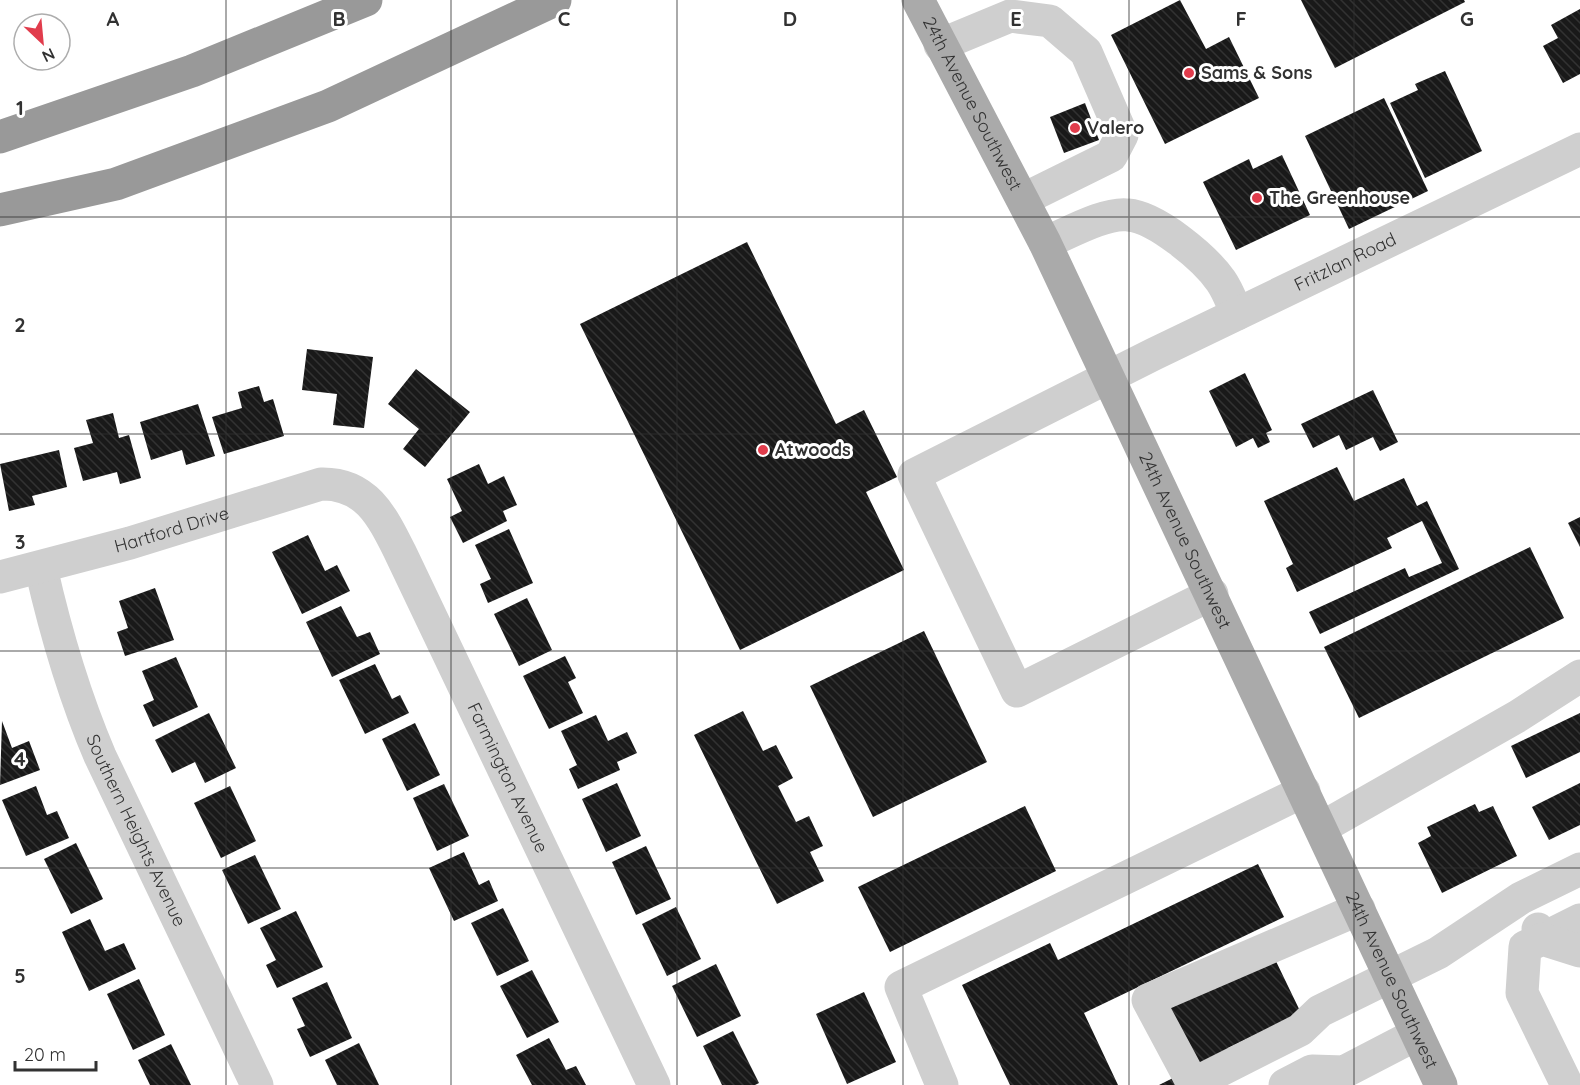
<svg xmlns="http://www.w3.org/2000/svg" width="1580" height="1085" viewBox="0 0 1580 1085" font-family="Quicksand,sans-serif">
	<defs>
		<pattern id="building-back-hatch" width="6" height="6" patternUnits="userSpaceOnUse" patternTransform="scale(1.5)"><rect width="6" height="6" fill="#191919"/><path d="M-1 5l2 2M0 0l6 6M5-1l2 2" fill="none" stroke="#323232"/></pattern>
	</defs>
	<rect width="100%" height="100%" fill="#fff"/>
	<g fill="url(#building-back-hatch)">
		<path d="M1180,0L1206,49L1229,37L1259,98L1165,144L1111,35Z"/>
		<path d="M1301,0H1464L1465,2L1335,68Z"/>
		<path d="M1580,9V74L1563,83L1543,46L1558,38L1551,25Z"/>
		<path d="M1445,71L1482,151L1425,178L1390,103L1418,90L1415,84Z"/>
		<path d="M1384,98L1428,191L1349,229L1305,136Z"/>
		<path d="M1085,103L1099,140L1064,153L1050,117Z"/>
		<path d="M1282,155L1310,215L1236,250L1203,182L1249,159L1253,169Z"/>
		<path d="M747,242L836,424L864,410L897,477L866,492L904,570L740,650L580,324Z"/>
		<path d="M307,349L373,357L364,428L333,425L337,394L302,390Z"/>
		<path d="M416,369L470,412L425,467L403,449L419,429L388,404Z"/>
		<path d="M1245,373L1272,430L1266,433L1270,442L1258,448L1253,438L1236,447L1209,391Z"/>
		<path d="M259,386L264,402L273,399L284,436L224,454L212,417L242,408L238,392Z"/>
		<path d="M1373,390L1398,442L1380,451L1373,437L1346,450L1339,435L1313,448L1301,424Z"/>
		<path d="M198,404L215,456L186,465L182,450L151,460L140,422Z"/>
		<path d="M113,413L119,438L129,435L141,478L120,484L117,472L83,481L74,448L93,443L86,420Z"/>
		<path d="M59,450L67,487L32,496L35,505L9,511L0,464Z"/>
		<path d="M479,464L488,484L504,476L517,505L503,511L507,521L463,543L450,517L462,511L447,479Z"/>
		<path d="M1337,467L1354,501L1404,478L1417,506L1427,501L1459,569L1320,634L1309,612L1405,568L1409,577L1442,563L1422,521L1387,538L1392,548L1297,592L1286,568L1293,564L1264,501Z"/>
		<path d="M1580,517V547L1568,523Z"/>
		<path d="M509,529L533,583L488,603L480,584L491,579L475,545Z"/>
		<path d="M308,535L325,571L337,565L350,591L302,614L272,552Z"/>
		<path d="M1530,547L1564,618L1359,718L1324,647Z"/>
		<path d="M155,588L174,640L125,656L117,632L128,628L119,601Z"/>
		<path d="M527,598L552,650L519,666L494,614Z"/>
		<path d="M341,606L357,637L370,632L380,654L332,677L306,622Z"/>
		<path d="M924,631L987,762L873,817L810,686Z"/>
		<path d="M565,656L576,678L568,682L583,713L549,729L523,676Z"/>
		<path d="M176,657L198,707L153,727L143,705L154,700L142,671Z"/>
		<path d="M375,664L392,699L400,695L409,713L365,734L339,680Z"/>
		<path d="M743,711L763,751L776,745L793,778L778,786L796,822L809,816L823,846L810,852L824,881L777,904L694,735Z"/>
		<path d="M209,713L236,768L205,783L195,762L172,773L155,740Z"/>
		<path d="M1580,713V752L1526,778L1511,746Z"/>
		<path d="M596,715L608,741L627,732L637,753L617,762L620,770L578,789L569,769L577,765L561,731Z"/>
		<path d="M2,721L12,748L29,741L40,770L0,785Z"/>
		<path d="M415,723L440,775L407,791L382,739Z"/>
		<path d="M617,783L641,836L606,852L582,799Z"/>
		<path d="M1580,783V825L1549,840L1532,807Z"/>
		<path d="M444,784L469,836L437,851L413,798Z"/>
		<path d="M36,786L47,815L57,811L69,838L26,856L2,800Z"/>
		<path d="M230,786L256,841L221,858L194,803Z"/>
		<path d="M1475,804L1479,812L1493,806L1517,856L1442,893L1418,843L1431,836L1427,827Z"/>
		<path d="M1025,806L1056,871L890,952L858,887Z"/>
		<path d="M76,843L103,899L71,914L44,859Z"/>
		<path d="M646,846L671,899L636,915L612,862Z"/>
		<path d="M464,852L479,885L489,880L498,901L454,921L429,868Z"/>
		<path d="M255,855L281,909L248,924L222,870Z"/>
		<path d="M1258,864L1284,917L1084,1013L1118,1085H1010L962,985L1050,943L1058,960Z"/>
		<path d="M676,907L701,959L667,976L642,924Z"/>
		<path d="M503,908L529,961L497,976L471,923Z"/>
		<path d="M296,911L323,967L277,988L266,965L276,960L260,928Z"/>
		<path d="M90,919L105,951L124,943L136,969L89,991L62,932Z"/>
		<path d="M1272,953L1301,1013L1228,1048L1232,1057L1198,1074L1164,1005Z"/>
		<path d="M716,964L741,1016L697,1037L672,986Z"/>
		<path d="M532,970L559,1022L527,1038L500,986Z"/>
		<path d="M139,979L165,1035L133,1050L107,994Z"/>
		<path d="M327,982L352,1038L310,1057L297,1029L305,1026L292,998Z"/>
		<path d="M864,992L896,1062L847,1084L816,1014Z"/>
		<path d="M733,1031L759,1083L755,1085H722L703,1046Z"/>
		<path d="M549,1038L566,1070L576,1066L586,1085H532L516,1055Z"/>
		<path d="M359,1043L379,1085H337L325,1060Z"/>
		<path d="M171,1044L191,1085H150L138,1060Z"/>
		<path d="M1173,1078L1176,1085H1159Z"/>
	</g>
	<g fill="none" stroke-linecap="round" stroke-linejoin="round">
		<g stroke="#cfcfcf" stroke-width="33">
			<path d="M940,45L1010,16L1050,21L1086,52L1122,135L1111,156L1024,199"/>
			<path d="M1045,243C1067,234 1105,212 1128,215C1156,217 1205,258 1221,281C1228,291 1232,303 1237,314"/>
			<path id="s1" d="M41,568C56,634 73,693 100,756L257,1085"/>
			<path id="s2" d="M0,577L130,543L321,484C366,483 382,516 400,552L654,1085"/>
			<path id="s3" d="M1212,594L1017,691L914,475L1154,354L1580,149"/>
			<path d="M1321,828L1518,716L1580,676"/>
			<path d="M1359,909L1148,1000L1193,1084L1300,1030L1320,1011L1438,953L1521,898L1580,869"/>
			<path d="M1538,929L1542,939L1580,920"/>
			<path d="M942,1085L901,987L1304,791"/>
			<path d="M1285,1085L1312,1071L1344,1072L1417,1034"/>
			<path d="M1567,1085L1522,993L1525,947L1542,939L1580,951"/>
		</g>
		<path stroke="#aaa" stroke-width="33" id="s4" d="M918,0L1045,243L1441,1085"/>
		<g stroke="#999" stroke-width="33">
			<path d="M0,137L192,71L366,0"/>
			<path d="M0,210L116,184L328,106L555,0"/>
		</g>
	</g>
	<path fill="none" stroke="#323232" stroke-width="1.5" stroke-opacity="0.55" d="M226,0V1085M451,0V1085M677,0V1085M903,0V1085M1129,0V1085M1354,0V1085M0,217H1580M0,434H1580M0,651H1580M0,868H1580"/>
	<g fill="#e13c4c" stroke="#fff" stroke-width="2">
		<circle cx="1189" cy="73" r="6"/>
		<circle cx="1075" cy="128" r="6"/>
		<circle cx="1257" cy="198" r="6"/>
		<circle cx="763" cy="450" r="6"/>
	</g>
	<g text-anchor="middle" stroke-width="6" stroke-linejoin="round" paint-order="stroke">
		<g font-size="18" font-weight="bold" fill="#323232" stroke="#fff" text-anchor="start">
			<text x="1201" y="79">Sams &amp; Sons</text>
			<text x="1087" y="134">Valero</text>
			<text x="1269" y="204">The Greenhouse</text>
			<text x="775" y="456">Atwoods</text>
		</g>
		<g font-size="18" fill="#323232" stroke="#fff">
			<text dy="6" stroke="none"><textPath href="#s4" startOffset="117">24th Avenue Southwest</textPath></text>
			<text dy="6" stroke="none"><textPath href="#s3" startOffset="938">Fritzlan Road</textPath></text>
			<text dy="6" stroke="none"><textPath href="#s2" startOffset="178">Hartford Drive</textPath></text>
			<text dy="6" stroke="none"><textPath href="#s4" startOffset="603">24th Avenue Southwest</textPath></text>
			<text dy="6" stroke="none"><textPath href="#s2" startOffset="696">Farmington Avenue</textPath></text>
			<text dy="6" stroke="none"><textPath href="#s1" startOffset="280">Southern Heights Avenue</textPath></text>
			<text dy="6" stroke="none"><textPath href="#s4" startOffset="1089">24th Avenue Southwest</textPath></text>
		</g>
	</g>
	<g font-size="20" text-anchor="middle" font-weight="bold" fill="#323232" stroke="#fff" stroke-width="6" stroke-linejoin="round" paint-order="stroke">
		<text x="113" y="26">A</text>
		<text x="339" y="26">B</text>
		<text x="564" y="26">C</text>
		<text x="790" y="26">D</text>
		<text x="1016" y="26">E</text>
		<text x="1241" y="26">F</text>
		<text x="1467" y="26">G</text>
		<text x="20" y="115">1</text>
		<text x="20" y="332">2</text>
		<text x="20" y="549">3</text>
		<text x="20" y="766">4</text>
		<text x="20" y="983">5</text>
	</g>
	<g transform="translate(42 42) rotate(154)"><circle r="28" fill="#ffffff" stroke="#adadad" stroke-width="1.5"/>
	<path d="M0-4.5L10 22L0 15L-10 22Z" fill="#e13c4c"/>
	<text y="-9" font-size="16" font-weight="bold" text-anchor="middle" fill="#323232">N</text>
	</g>
	<path d="M15 1061v9h81v-9" fill="none" stroke="#323232" stroke-width="3"/>
	<text x="24" y="1061" font-size="18" fill="#323232" stroke="#ffffff" stroke-width="4.5" paint-order="stroke">20 m</text>
</svg>
